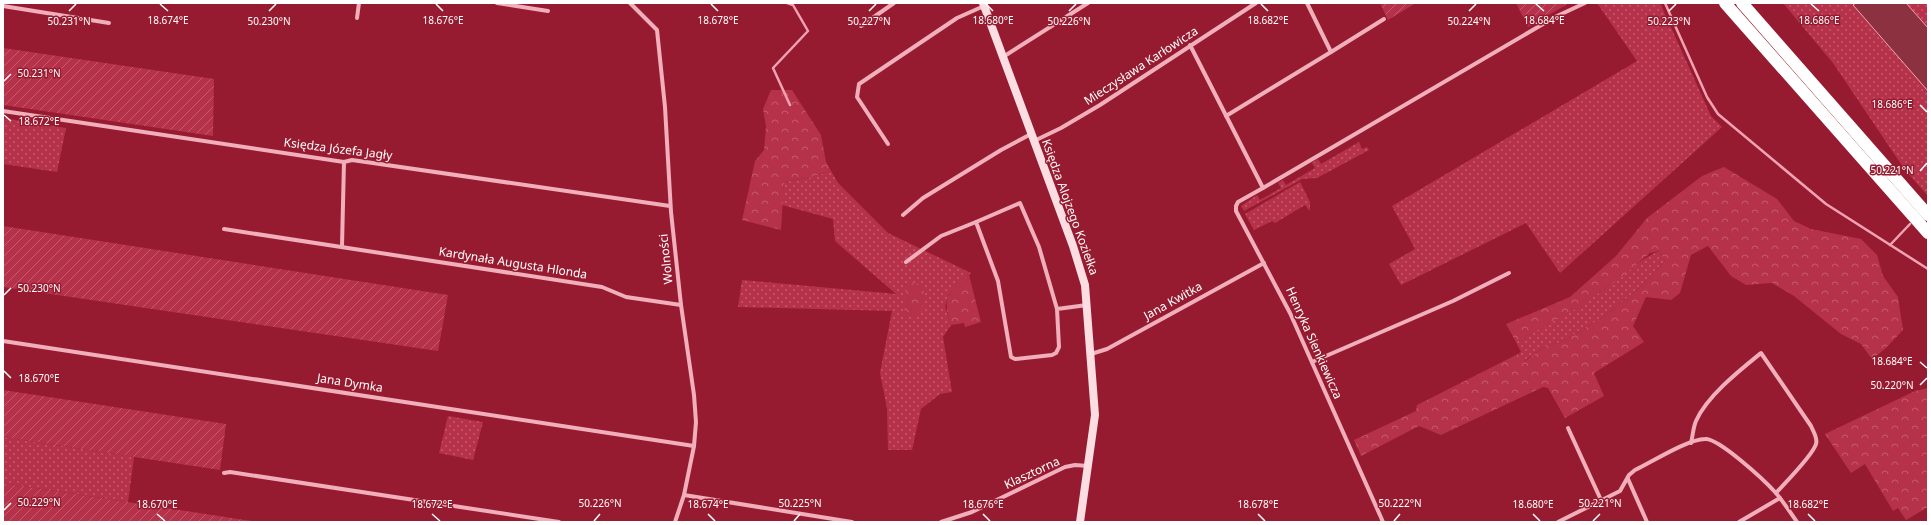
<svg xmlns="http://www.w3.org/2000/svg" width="1931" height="525" viewBox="0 0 1931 525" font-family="'Noto Sans',sans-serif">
	<defs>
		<pattern id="grass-dots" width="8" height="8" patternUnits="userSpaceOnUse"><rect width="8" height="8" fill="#b6324a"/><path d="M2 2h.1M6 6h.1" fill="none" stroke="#c55b6e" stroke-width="1.8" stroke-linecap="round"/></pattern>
		<pattern id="forest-crowns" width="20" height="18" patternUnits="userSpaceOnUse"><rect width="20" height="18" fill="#b6324a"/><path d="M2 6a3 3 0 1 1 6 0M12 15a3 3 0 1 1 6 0" fill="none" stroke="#c55b6e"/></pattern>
		<pattern id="garden-furrows" width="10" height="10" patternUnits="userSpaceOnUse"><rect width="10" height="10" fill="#b6324a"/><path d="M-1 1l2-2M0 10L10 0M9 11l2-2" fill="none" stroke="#c55b6e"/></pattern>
	</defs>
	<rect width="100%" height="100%" fill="#971b30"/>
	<g fill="url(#grass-dots)">
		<path d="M1597,3H1660L1711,116L1722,127L1560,273L1526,223L1401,285L1389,264L1415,249L1392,206L1637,61Z"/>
		<path d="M1783,3H1928V196L1905,170L1833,63Z"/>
		<path d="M3,118L66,128L57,172L3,164Z"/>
		<path d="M1359,142L1362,149L1367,147L1369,150L1317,178L1302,179L1244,211L1241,206L1257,195L1260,200L1281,188L1278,183L1283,180L1286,185L1315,168L1312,163L1318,159L1321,164Z"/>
		<path d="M831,171L838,183L888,233L971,273L949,294L945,306L951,325L943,337L952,392L940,394L921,409L912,450H888L887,408L880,373L892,311L738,307L742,280L896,294L835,241L833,219L782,205L784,182L812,177Z"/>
		<path d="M1300,182L1310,202V211L1305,205L1275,223L1272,221L1254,230L1245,214Z"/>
		<path d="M1659,251L1665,261L1637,290L1602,318L1561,342L1544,347L1524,361L1518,354L1521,352L1516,342C1546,325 1575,309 1603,290C1622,277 1638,260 1659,251Z"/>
		<path d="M448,416L483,422L473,460L439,453Z"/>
		<path d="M3,437L134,457L128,502L3,483Z"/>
	</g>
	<g fill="url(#forest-crowns)">
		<path d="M771,90H792L821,135L826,162L831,171L812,177L784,182L781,230L742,220L755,161L764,150L766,126L763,109Z"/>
		<path d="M1724,167L1777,199L1794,221L1811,229L1861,239L1877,255L1883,276L1898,297L1903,330L1886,348L1872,359L1861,344L1841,334L1794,296L1772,283L1746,285L1731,276L1708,246L1691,255L1680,293L1671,300L1646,297L1633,326L1644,342L1594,373L1604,396L1565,418L1548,388L1543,387L1441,435L1419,426L1361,456L1354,440L1416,411L1417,405L1518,354L1525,361L1544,347L1561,342L1602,318L1637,290L1665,261L1659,251L1650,253L1623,276L1574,310L1516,342L1506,324L1570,297L1616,256L1647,218L1702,176Z"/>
		<path d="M969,275L981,322L965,327L964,323L951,325C942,295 947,295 969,275Z"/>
		<path d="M908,283L922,284L924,287L922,312L919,316L907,317L904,313L906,287Z"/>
		<path d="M1928,388V507L1906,520L1898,508L1893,511L1865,464L1851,473L1825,434L1915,391Z"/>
	</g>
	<g fill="url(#garden-furrows)">
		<path d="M1380,3H1416L1388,20Z"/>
		<path d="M1516,3H1569L1528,27Z"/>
		<path d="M3,48L214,79L213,136L3,105Z"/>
		<path d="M3,226L448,295L438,351L3,287Z"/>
		<path d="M3,390L226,424L220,470L3,437Z"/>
		<path d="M3,483L258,522H3Z"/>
	</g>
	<path fill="#8c3140" stroke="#f2a2b2" d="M1856,3H1906L1928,28V91L1853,5Z"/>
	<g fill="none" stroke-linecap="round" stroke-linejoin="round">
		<g stroke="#f2a2b2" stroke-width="2.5">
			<path d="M787,3L793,5L808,31L773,68L790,105"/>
			<path d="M1665,3L1707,97L1718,114L1826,204L1928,269"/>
			<path d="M1890,245L1910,224"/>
		</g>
		<g stroke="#f0afbb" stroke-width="4">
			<path d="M497,3L548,11"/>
			<path d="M630,3L657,30L665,107L671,212L681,305L694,395L696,422L694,446L684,495L675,522"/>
			<path d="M3,6L109,23"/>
			<path d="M357,18L359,3"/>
			<path d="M861,26L894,3"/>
			<path d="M1190,45L1263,188"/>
			<path d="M1331,52L1384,19"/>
			<path d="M1003,57L1088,3"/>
			<path d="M3,111L344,162L352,160L670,206"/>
			<path d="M1226,116L1331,52L1307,3"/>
			<path d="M1034,141L1061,128L1100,105L1256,3"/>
			<path d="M888,144L857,97L859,84L957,18L984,6"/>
			<path d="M903,215L923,198L1001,150L1031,134"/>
			<path d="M224,229L602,287L626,297L681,305"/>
			<path d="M342,246L344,162"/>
			<path d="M906,262L941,236L976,222"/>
			<path d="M1057,309L1059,347L1056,353L1052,355L1015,359L1011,357L998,281L976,222L1020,203L1039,247L1057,309L1087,305"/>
			<path d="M3,341L694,446"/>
			<path d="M1091,354L1107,349L1264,263"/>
			<path d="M1312,362L1453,301L1509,273"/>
			<path d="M1568,428L1601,500"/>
			<path d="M1691,443C1693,435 1693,428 1696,421C1707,396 1740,370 1761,353L1811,426C1813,431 1818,438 1816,444C1813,455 1785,483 1776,493"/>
			<path d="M224,473L230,472L559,522"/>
			<path d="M1628,479L1647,522"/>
			<path d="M684,495L852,522"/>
			<path d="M941,522L972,512L1065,467L1075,465L1088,466"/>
			<path d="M1383,522L1290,313L1236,211V206L1238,202L1263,188L1555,17L1585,3"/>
			<path d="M1558,522L1620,491L1629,475L1635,470C1652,462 1688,439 1705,439C1719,438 1765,481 1775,492C1783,501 1790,512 1797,522"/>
			<path d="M1739,522L1780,498"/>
		</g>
		<path stroke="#fbdde2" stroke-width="8" d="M983,3L1073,246L1085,285L1095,415L1080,522"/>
		<g stroke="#fff" stroke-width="12">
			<path d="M1725,3L1928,233"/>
			<path d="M1742,3L1928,215"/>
		</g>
	</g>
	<path fill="none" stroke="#fff" stroke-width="1.5" d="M160,4L168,11M436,4L443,11M711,4L718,11M986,4L993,11M1261,4L1268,11M1536,4L1544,11M1811,4L1819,11M69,11L76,4M269,11L276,4M869,11L876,4M1069,11L1076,4M1469,11L1476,4M1669,11L1676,4M4,81L11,74M1920,105L1927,112M4,115L11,121M1920,171L1927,163M4,295L11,288M1920,362L1927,368M4,371L11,378M1920,385L1927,378M4,510L11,503M157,514L165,521M432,514L440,521M708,514L715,521M983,514L990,521M1258,514L1265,521M1533,514L1540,521M1808,514L1815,521M594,521L600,514M794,521L800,514M1394,521L1400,514M1593,521L1600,514"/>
	<g text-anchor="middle" stroke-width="3" stroke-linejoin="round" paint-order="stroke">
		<g font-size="12" fill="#fff" stroke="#971b30">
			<text transform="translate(1141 66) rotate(-33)" y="4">Mieczysława Karłowicza</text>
			<text transform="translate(338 149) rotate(7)" y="4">Księdza Józefa Jagły</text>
			<text transform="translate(1070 207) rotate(70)" y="4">Księdza Alojzego Koziełka</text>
			<text transform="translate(666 259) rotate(-96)" y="4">Wolności</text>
			<text transform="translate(513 263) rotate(9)" y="4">Kardynała Augusta Hlonda</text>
			<text transform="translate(1173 301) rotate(-29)" y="4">Jana Kwitka</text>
			<text transform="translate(1314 343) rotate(66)" y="4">Henryka Sienkiewicza</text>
			<text transform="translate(350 383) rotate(9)" y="4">Jana Dymka</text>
			<text transform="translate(1032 473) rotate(-25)" y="4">Klasztorna</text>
		</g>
	</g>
	<g font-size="10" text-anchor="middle" fill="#fff" stroke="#971b30" stroke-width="3" stroke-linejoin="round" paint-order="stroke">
		<text x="168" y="24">18.674°E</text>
		<text x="443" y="24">18.676°E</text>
		<text x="718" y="24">18.678°E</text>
		<text x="993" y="24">18.680°E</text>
		<text x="1268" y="24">18.682°E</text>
		<text x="1544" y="24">18.684°E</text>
		<text x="1819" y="24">18.686°E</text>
		<text x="69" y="25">50.231°N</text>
		<text x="269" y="25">50.230°N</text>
		<text x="869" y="25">50.227°N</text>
		<text x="1069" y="25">50.226°N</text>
		<text x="1469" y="25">50.224°N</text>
		<text x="1669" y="25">50.223°N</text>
		<text x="39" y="77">50.231°N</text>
		<text x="1892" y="108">18.686°E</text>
		<text x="39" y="125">18.672°E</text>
		<text x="1892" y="174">50.221°N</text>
		<text x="39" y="292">50.230°N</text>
		<text x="1892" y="365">18.684°E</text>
		<text x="39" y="382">18.670°E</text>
		<text x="1892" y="389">50.220°N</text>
		<text x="39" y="506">50.229°N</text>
		<text x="600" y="507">50.226°N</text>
		<text x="800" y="507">50.225°N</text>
		<text x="1400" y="507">50.222°N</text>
		<text x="1600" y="507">50.221°N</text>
		<text x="157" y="508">18.670°E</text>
		<text x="432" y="508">18.672°E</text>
		<text x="708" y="508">18.674°E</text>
		<text x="983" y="508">18.676°E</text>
		<text x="1258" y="508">18.678°E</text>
		<text x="1533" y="508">18.680°E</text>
		<text x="1808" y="508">18.682°E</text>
	</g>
	<rect width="1931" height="525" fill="none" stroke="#ffffff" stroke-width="8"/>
</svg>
